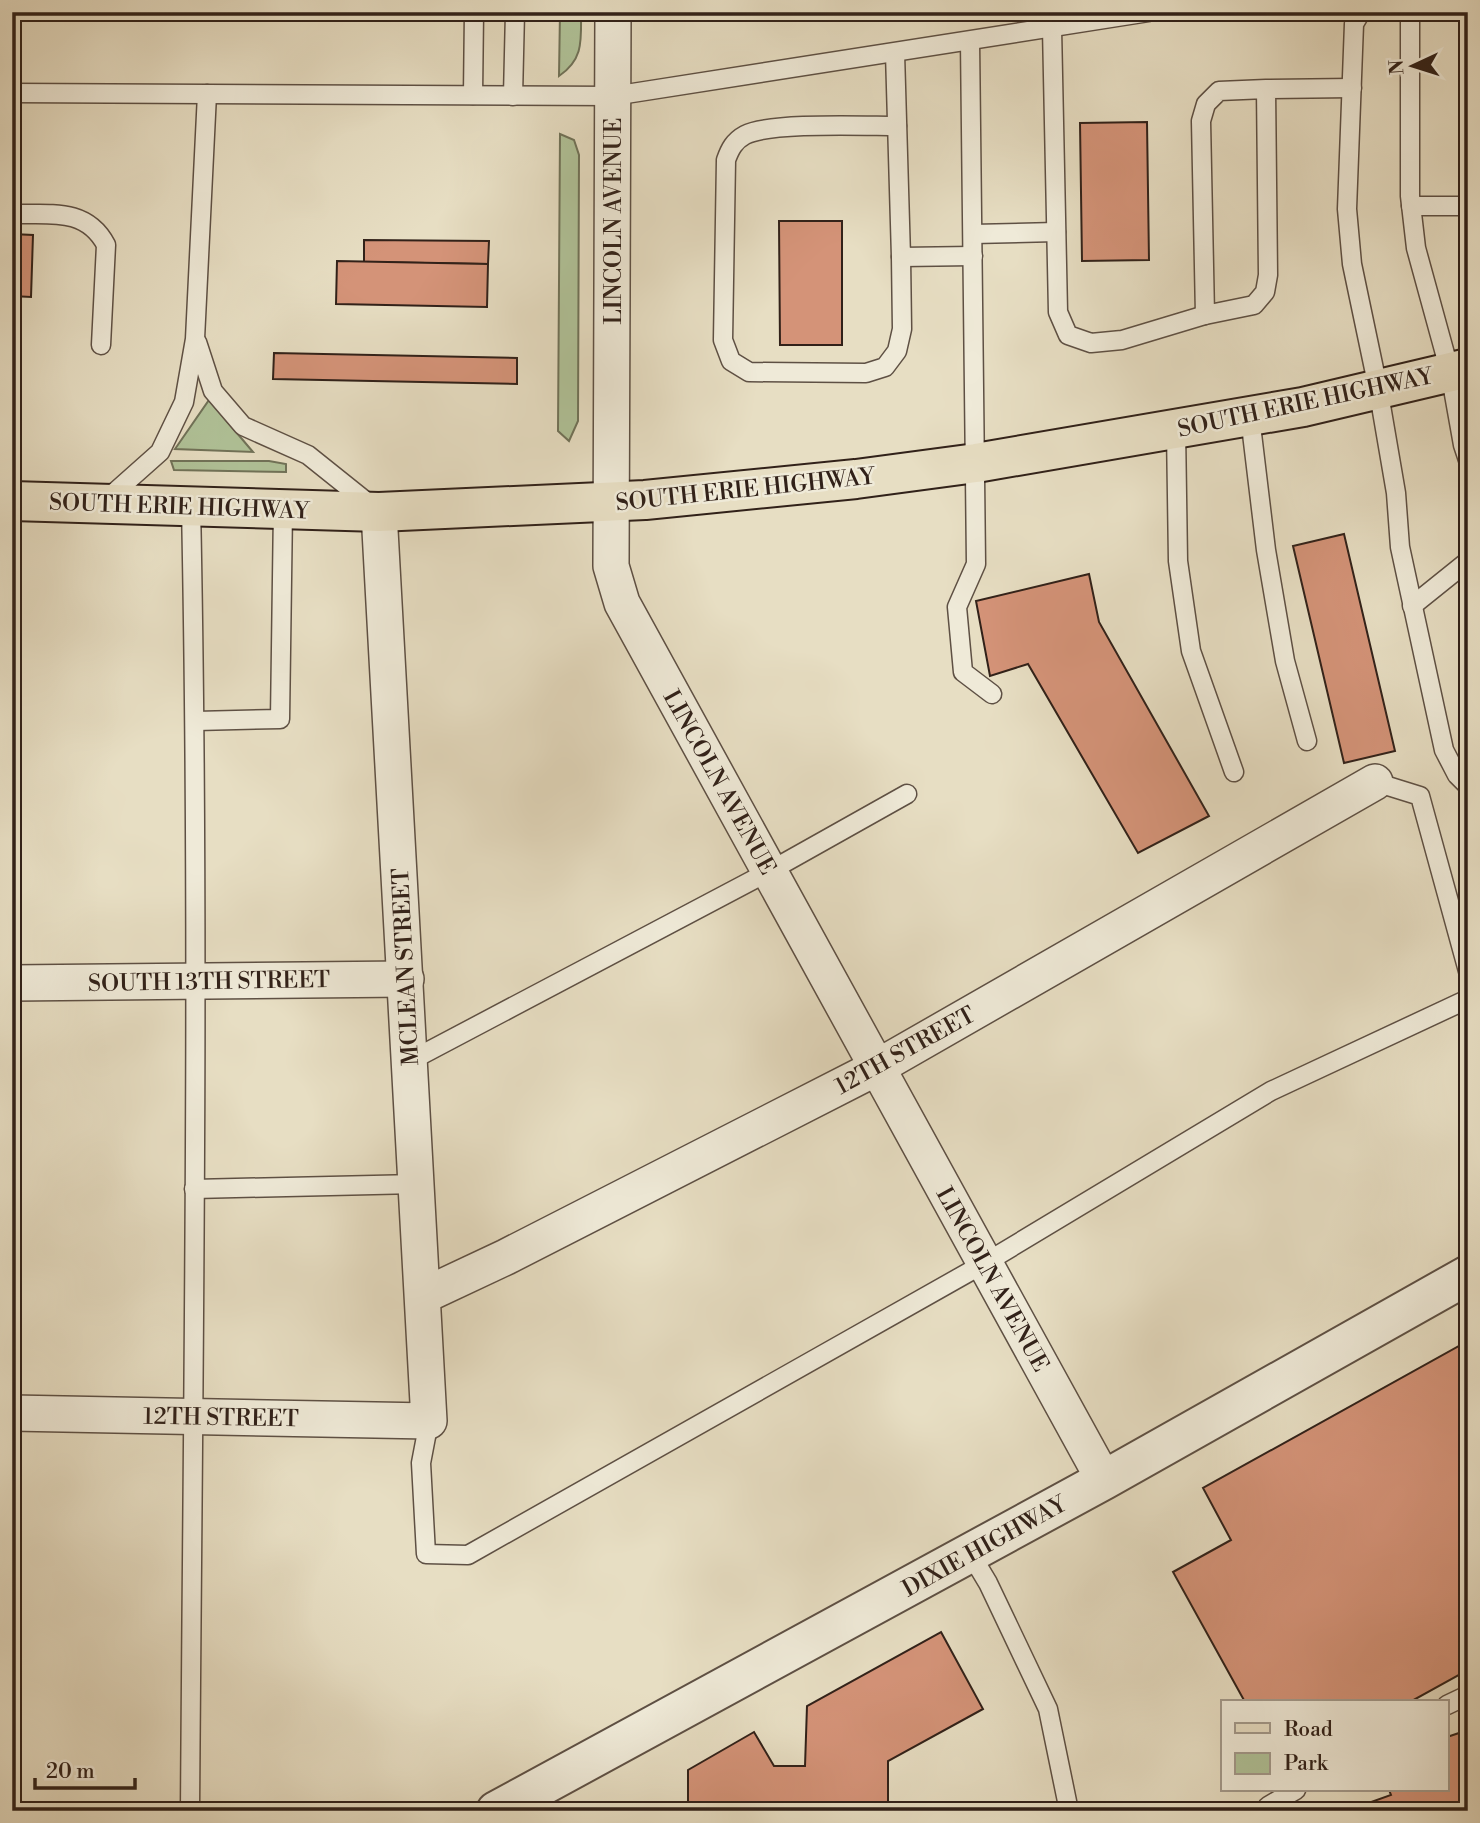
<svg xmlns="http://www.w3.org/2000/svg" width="1480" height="1823" viewBox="0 0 1480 1823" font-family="'Libre Bodoni',serif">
	<rect width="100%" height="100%" fill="#e7dec3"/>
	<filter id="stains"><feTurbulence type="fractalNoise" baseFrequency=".00286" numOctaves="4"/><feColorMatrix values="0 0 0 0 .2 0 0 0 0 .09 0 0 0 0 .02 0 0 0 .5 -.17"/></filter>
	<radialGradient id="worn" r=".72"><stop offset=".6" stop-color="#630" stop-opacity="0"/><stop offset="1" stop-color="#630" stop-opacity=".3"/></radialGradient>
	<g fill="#b0c298" stroke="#707258" stroke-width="2">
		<path d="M560,12H581C581,40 584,59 559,76Z"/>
		<path d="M560,134L574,140L579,155L578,421L569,441L558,431Z"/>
		<path d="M209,400L253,452L175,449Z"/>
		<path d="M171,461H269L286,464V472L174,470Z"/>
	</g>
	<g fill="#d49378" stroke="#312119" stroke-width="2">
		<path d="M665,12H792L793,20L665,21Z"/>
		<rect x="1465" y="46" width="3" height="111"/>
		<path d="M1147,122L1149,260L1082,261L1080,123Z"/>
		<path d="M779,221H842V345H780Z"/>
		<path d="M12,234L33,235L31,297L12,296Z"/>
		<path d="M364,240L489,241L488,264L364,262Z"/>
		<path d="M337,261L488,264L487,307L336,304Z"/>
		<path d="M274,353L517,358V384L273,379Z"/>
		<path d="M1344,534L1395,751L1344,763L1293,546Z"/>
		<path d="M1089,574L1099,622L1209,816L1138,853L1028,664L990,676L976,601Z"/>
		<path d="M1468,1341V1670L1410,1702H1245L1173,1572L1231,1540L1203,1488Z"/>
		<path d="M941,1632L983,1709L888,1761V1811H688V1770L754,1732L774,1766H805L807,1706Z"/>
		<path d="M1468,1730V1811H1346L1391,1795L1389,1790H1447V1737Z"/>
	</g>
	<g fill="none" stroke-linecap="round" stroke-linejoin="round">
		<defs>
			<g id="service">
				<path d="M1361,12L1354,24L1347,209L1352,264L1378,388L1396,493L1400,547L1444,750L1457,775L1468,786"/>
				<path d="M1410,12V196L1416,248L1450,372L1463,445L1468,460"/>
				<path d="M1052,28L1058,312L1068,335L1091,343L1122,340L1205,315"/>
				<path d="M970,41L976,564L957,607L963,672L992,694"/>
				<path d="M895,53L901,257L973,256"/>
				<path d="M1266,89L1219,91L1206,104L1201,121L1205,315L1254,305L1265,292L1268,275L1266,89L1352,88"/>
				<path d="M12,93L613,96L1149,12"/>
				<path d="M473,95L474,12"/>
				<path d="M513,96L515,12"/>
				<path d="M897,126C864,126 770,122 745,135C734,141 730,149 726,160L723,340L731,361L749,372L866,373L885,367L897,351L902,329L901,257"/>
				<path d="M1411,206H1468"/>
				<path d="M12,214C49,215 86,207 106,245L101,345"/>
				<path d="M973,234L1056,232"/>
				<path d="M197,342L213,391L243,426L308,455L373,507"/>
				<path d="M1250,417L1266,550L1285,661L1307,741"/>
				<path d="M1176,430L1178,561L1191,651L1234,772"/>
				<path d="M106,500L160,452L184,402L195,339L207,94"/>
				<path d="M1412,606L1468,561"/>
				<path d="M196,721L280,719L283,509"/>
				<path d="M1375,782L1420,796L1468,971"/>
				<path d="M410,1061L768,872L907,794"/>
				<path d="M194,1189L417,1184"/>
				<path d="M429,1421L421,1463L426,1554L468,1555L985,1263L1271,1091L1468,999"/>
				<path d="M970,1553L988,1583L1048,1709L1069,1811"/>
				<path d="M1447,1705L1468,1695"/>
				<path d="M1268,1806L1296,1790"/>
				<path d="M190,1811C193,1376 200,941 191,506"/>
			</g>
			<g id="minor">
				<path d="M613,12L611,566L622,603L1104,1480"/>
				<path d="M12,983L406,979"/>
				<path d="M423,1296L506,1257L876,1068L1375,782"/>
				<path d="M12,1413L429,1421L379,512"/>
			</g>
			<path id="tertiary" d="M496,1811L1104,1480L1468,1275"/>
			<path id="primary" d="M12,501L379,512L645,500L856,479L976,463L1303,407L1468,368"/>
		</defs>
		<use href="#service" stroke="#5e5044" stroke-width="21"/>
		<use href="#minor" stroke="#5e5044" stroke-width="38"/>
		<use href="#tertiary" stroke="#5e5044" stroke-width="42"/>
		<use href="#primary" stroke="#312119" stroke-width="42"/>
		<use href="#service" stroke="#efead8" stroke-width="18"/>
		<use href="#minor" stroke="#efead8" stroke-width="35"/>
		<use href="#tertiary" stroke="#efead8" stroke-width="38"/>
		<use href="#primary" stroke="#e7dec3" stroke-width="38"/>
	</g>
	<g text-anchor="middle" stroke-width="5" stroke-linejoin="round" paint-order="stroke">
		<g font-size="23" fill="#312119" stroke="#efead8">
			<text transform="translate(613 221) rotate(-90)" y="8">LINCOLN AVENUE</text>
			<text transform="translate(1305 402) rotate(-12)" y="8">SOUTH ERIE HIGHWAY</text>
			<text transform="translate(745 489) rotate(-6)" y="8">SOUTH ERIE HIGHWAY</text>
			<text transform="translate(179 506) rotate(2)" y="8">SOUTH ERIE HIGHWAY</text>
			<text transform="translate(720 782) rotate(61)" y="8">LINCOLN AVENUE</text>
			<text transform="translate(405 967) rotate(-93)" y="8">MCLEAN STREET</text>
			<text transform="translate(209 981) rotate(-1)" y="8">SOUTH 13TH STREET</text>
			<text transform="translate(905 1050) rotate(-29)" y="8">12TH STREET</text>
			<text transform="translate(993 1279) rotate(61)" y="8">LINCOLN AVENUE</text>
			<text transform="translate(221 1417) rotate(1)" y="8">12TH STREET</text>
			<text transform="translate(984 1546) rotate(-29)" y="8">DIXIE HIGHWAY</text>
		</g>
	</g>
	<rect width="1480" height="1823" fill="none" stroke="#e7dec3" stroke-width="42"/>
	<rect x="14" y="14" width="1452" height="1795" fill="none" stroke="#312119" stroke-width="3.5"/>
	<rect x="21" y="21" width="1438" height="1781" fill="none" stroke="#312119" stroke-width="2"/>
	<rect x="1221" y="1700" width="228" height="91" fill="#efead8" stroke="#a39a8c" stroke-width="2"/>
	<rect x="1235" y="1723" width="35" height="10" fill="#e7dec3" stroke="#a39a8c" stroke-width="2"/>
	<text x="1284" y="1736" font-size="21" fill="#312119">Road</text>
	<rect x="1235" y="1753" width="35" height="21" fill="#b0c298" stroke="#a39a8c" stroke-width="2"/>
	<text x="1284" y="1770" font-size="21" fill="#312119">Park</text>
	<g transform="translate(1413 66) rotate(266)" stroke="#efead8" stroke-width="5" paint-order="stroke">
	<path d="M0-5L12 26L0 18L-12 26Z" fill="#312119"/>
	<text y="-10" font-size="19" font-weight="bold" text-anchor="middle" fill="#312119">N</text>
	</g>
	<path d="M35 1778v10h100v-10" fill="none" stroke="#312119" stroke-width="3.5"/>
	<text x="46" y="1778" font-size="21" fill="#312119" stroke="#efead8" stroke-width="5" paint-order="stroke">20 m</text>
	<rect width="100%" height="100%" filter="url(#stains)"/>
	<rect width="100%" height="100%" fill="url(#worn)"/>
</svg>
